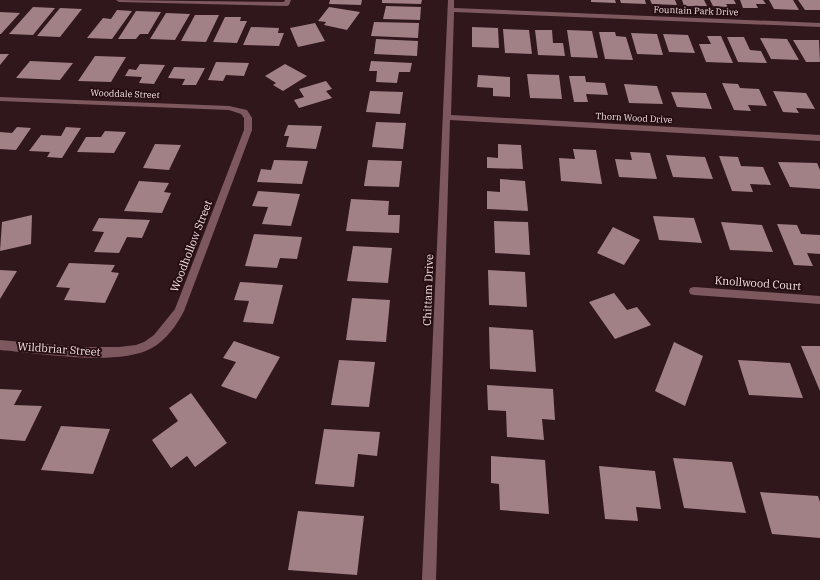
<svg xmlns="http://www.w3.org/2000/svg" width="820" height="580" viewBox="0 0 820 580" font-family="'IBM Plex Serif',serif">
	<rect width="100%" height="100%" fill="#30171c"/>
	<g fill="#a18186">
		<path d="M330,0H362L361,5L329,4Z"/>
		<path d="M382,0H422L421,4L382,3Z"/>
		<path d="M591,0H615L616,3L591,2Z"/>
		<path d="M620,0H645L646,4L621,3Z"/>
		<path d="M650,0H675L677,5L652,4Z"/>
		<path d="M682,0H704L707,6H684Z"/>
		<path d="M710,0H734L736,4H726L728,7L713,6Z"/>
		<path d="M740,0H763L766,4H756L758,8H743Z"/>
		<path d="M769,0H793L799,10L774,9Z"/>
		<path d="M798,0H820V10H805Z"/>
		<path d="M386,6L421,7L420,20L383,19Z"/>
		<path d="M33,7L55,8L33,35L9,34Z"/>
		<path d="M329,7L360,12L347,30L324,25L326,22L318,21Z"/>
		<path d="M60,8L82,9L60,37L37,36Z"/>
		<path d="M117,10L132,11L112,39L87,38L103,18L111,19Z"/>
		<path d="M136,11L161,12L148,34H140L136,39H118Z"/>
		<path d="M0,12L20,13L1,34H0Z"/>
		<path d="M166,13L190,14L175,40L150,39Z"/>
		<path d="M195,15H219L206,42L181,41Z"/>
		<path d="M225,17H241L240,21H247L237,43L213,42Z"/>
		<path d="M374,22L419,23L418,38L371,36Z"/>
		<path d="M315,23L325,41L298,47L290,28Z"/>
		<path d="M251,27L279,28L278,33H284L279,46L243,45Z"/>
		<path d="M472,27L498,28L499,48L472,47Z"/>
		<path d="M503,29L529,30L532,54L505,53Z"/>
		<path d="M535,30H552L553,43H563L565,56L538,55Z"/>
		<path d="M567,30L592,31L598,58L571,57Z"/>
		<path d="M599,32H615L616,36L626,37L633,60L605,59Z"/>
		<path d="M631,33L657,34L663,55L637,54Z"/>
		<path d="M663,34L688,35L695,53L669,52Z"/>
		<path d="M707,36H721L733,63L706,62L699,44H711Z"/>
		<path d="M727,37H744L750,50L761,51L767,63L738,62Z"/>
		<path d="M760,38L787,39L799,60L771,59Z"/>
		<path d="M376,39L418,41L417,56L374,54Z"/>
		<path d="M793,40H819L820,62H806Z"/>
		<path d="M0,54H9L0,65Z"/>
		<path d="M95,56L126,57L111,82L78,81Z"/>
		<path d="M30,61L73,63L60,80L16,78Z"/>
		<path d="M371,61L412,63L410,72H399L397,83L376,82L377,71H369Z"/>
		<path d="M216,62L249,63L244,76L226,75L223,81L208,80Z"/>
		<path d="M140,64L165,65L154,84L139,83L142,77L125,76L129,69L136,70Z"/>
		<path d="M285,64L307,76L283,91L273,85L276,83L265,76Z"/>
		<path d="M174,67L205,68L196,85H182L185,79L168,78Z"/>
		<path d="M527,74L559,75L562,99L530,98Z"/>
		<path d="M478,75L510,77V97L493,96V88L477,87Z"/>
		<path d="M569,76H585L586,82L605,83L608,95L586,94L588,102H574Z"/>
		<path d="M326,81L332,89L326,91L332,98L299,108L294,100L304,97L299,89Z"/>
		<path d="M722,83L738,84L740,88L759,89L767,106L748,105L751,111L734,110Z"/>
		<path d="M624,84L657,86L663,104L629,103Z"/>
		<path d="M370,91L403,92L400,114L366,112Z"/>
		<path d="M773,91L806,93L815,109L796,108L799,113L783,112Z"/>
		<path d="M671,92L706,93L712,109L677,107Z"/>
		<path d="M376,122L406,123L403,149L372,147Z"/>
		<path d="M288,125L322,126L316,149L286,147L289,136H284Z"/>
		<path d="M17,127L31,128L16,150L0,149V132L12,133Z"/>
		<path d="M66,127L81,128L62,158L47,157L50,152L29,151L41,135L61,136Z"/>
		<path d="M105,131L126,132L114,153L77,152L86,137H101Z"/>
		<path d="M155,144L181,145L169,170L143,168Z"/>
		<path d="M498,144L521,145L523,169L487,168V157L498,158Z"/>
		<path d="M573,149L596,150L602,184L561,181L559,158L575,159Z"/>
		<path d="M630,152L650,153L657,179L619,177L615,159L632,160Z"/>
		<path d="M666,155L705,157L713,179L673,177Z"/>
		<path d="M719,156L738,157L741,166L763,167L771,185L750,184L753,192L732,191Z"/>
		<path d="M274,160L308,161L302,184L257,182L261,169L271,170Z"/>
		<path d="M368,160L402,161L399,187L364,186Z"/>
		<path d="M778,162L817,163L820,170V189L790,187Z"/>
		<path d="M500,179L525,181L528,211L487,209V191L500,192Z"/>
		<path d="M139,181L169,183L164,192L171,193L162,213L124,211Z"/>
		<path d="M258,191L300,194L291,226L262,224L268,207L252,206Z"/>
		<path d="M351,199L389,201L388,215H400L399,233L346,231Z"/>
		<path d="M32,215L31,244L0,251L2,222Z"/>
		<path d="M653,216L694,218L702,243L659,240Z"/>
		<path d="M99,218L150,220L142,238L127,237L119,253L94,252L104,232L92,231Z"/>
		<path d="M494,221L528,222L530,255L495,253Z"/>
		<path d="M721,222L762,225L773,252L730,250Z"/>
		<path d="M777,224L797,225L801,234L820,235V254L807,253L813,266L794,265Z"/>
		<path d="M613,227L640,240L624,265L597,253Z"/>
		<path d="M254,234L302,237L297,259L280,258L277,268L245,266Z"/>
		<path d="M353,246L392,248L388,283L347,281Z"/>
		<path d="M69,263L115,265L111,272L119,273L105,303L64,300L70,288L56,287Z"/>
		<path d="M0,270L17,271L0,299Z"/>
		<path d="M488,270L525,272L527,307L489,305Z"/>
		<path d="M240,282L283,285L273,324L243,322L249,301L234,300Z"/>
		<path d="M614,293L627,310L637,307L651,325L615,339L589,302Z"/>
		<path d="M352,298L390,300L386,342L346,340Z"/>
		<path d="M489,327L533,330L536,372L490,369Z"/>
		<path d="M234,341L280,357L256,399L221,386L236,362L223,358Z"/>
		<path d="M674,342L703,356L685,406L655,391Z"/>
		<path d="M801,346H820V391Z"/>
		<path d="M339,360L375,362L369,407L331,405Z"/>
		<path d="M738,360L790,363L803,398L749,395Z"/>
		<path d="M487,385L553,389L555,420L542,419L544,440L507,437L506,411L488,410Z"/>
		<path d="M0,389L22,390L14,405L42,406L25,441L0,439Z"/>
		<path d="M191,393L227,443L195,467L187,456L171,468L152,440L178,421L169,408Z"/>
		<path d="M61,426L110,429L93,474L41,470Z"/>
		<path d="M324,429L380,432L377,456L358,454L354,487L315,484Z"/>
		<path d="M491,456L545,460L549,514L500,510L499,484L491,483Z"/>
		<path d="M673,458L732,462L746,513L684,508Z"/>
		<path d="M599,466L655,471L661,509L636,507L638,521L605,519Z"/>
		<path d="M760,492L818,496L820,502V538L772,534Z"/>
		<path d="M298,511L364,516L357,575L288,570Z"/>
	</g>
	<g fill="none" stroke-linecap="round" stroke-linejoin="round">
		<g fill="#7d595f" fill-rule="evenodd">
			<path d="M116,0L284,2L285,0H291L289,5L287,6L119,2Z"/>
			<path d="M448,0H454V8L820,23V27L454,12L451,115L820,135V141L450,120L436,580H422Z"/>
			<path d="M0,97L229,106L247,110L252,118V130L184,311C177,325 166,340 152,348C118,367 39,353 0,350V340L77,347H119L136,345L144,342L154,335L175,309L244,130V118L241,114L229,110L0,101Z"/>
			<path d="M694,287L820,296V304L694,295L690,294L689,291L690,288Z"/>
		</g>
	</g>
	<g text-anchor="middle" stroke-width="4" stroke-linejoin="round" paint-order="stroke">
		<g font-size="9" fill="#f4e2e5" stroke="#260e13">
			<text transform="translate(696 11) rotate(2)" y="3">Fountain Park Drive</text>
			<text transform="translate(125 94) rotate(2)" y="3">Wooddale Street</text>
			<text transform="translate(634 118) rotate(3)" y="3">Thorn Wood Drive</text>
		</g>
		<g font-size="11" fill="#f4e2e5" stroke="#260e13">
			<text transform="translate(191 246) rotate(-69)" y="4">Woodhollow Street</text>
			<text transform="translate(758 283) rotate(4)" y="4">Knollwood Court</text>
			<text transform="translate(428 290) rotate(-88)" y="4">Chittam Drive</text>
			<text transform="translate(59 349) rotate(4)" y="4">Wildbriar Street</text>
		</g>
	</g>
</svg>
